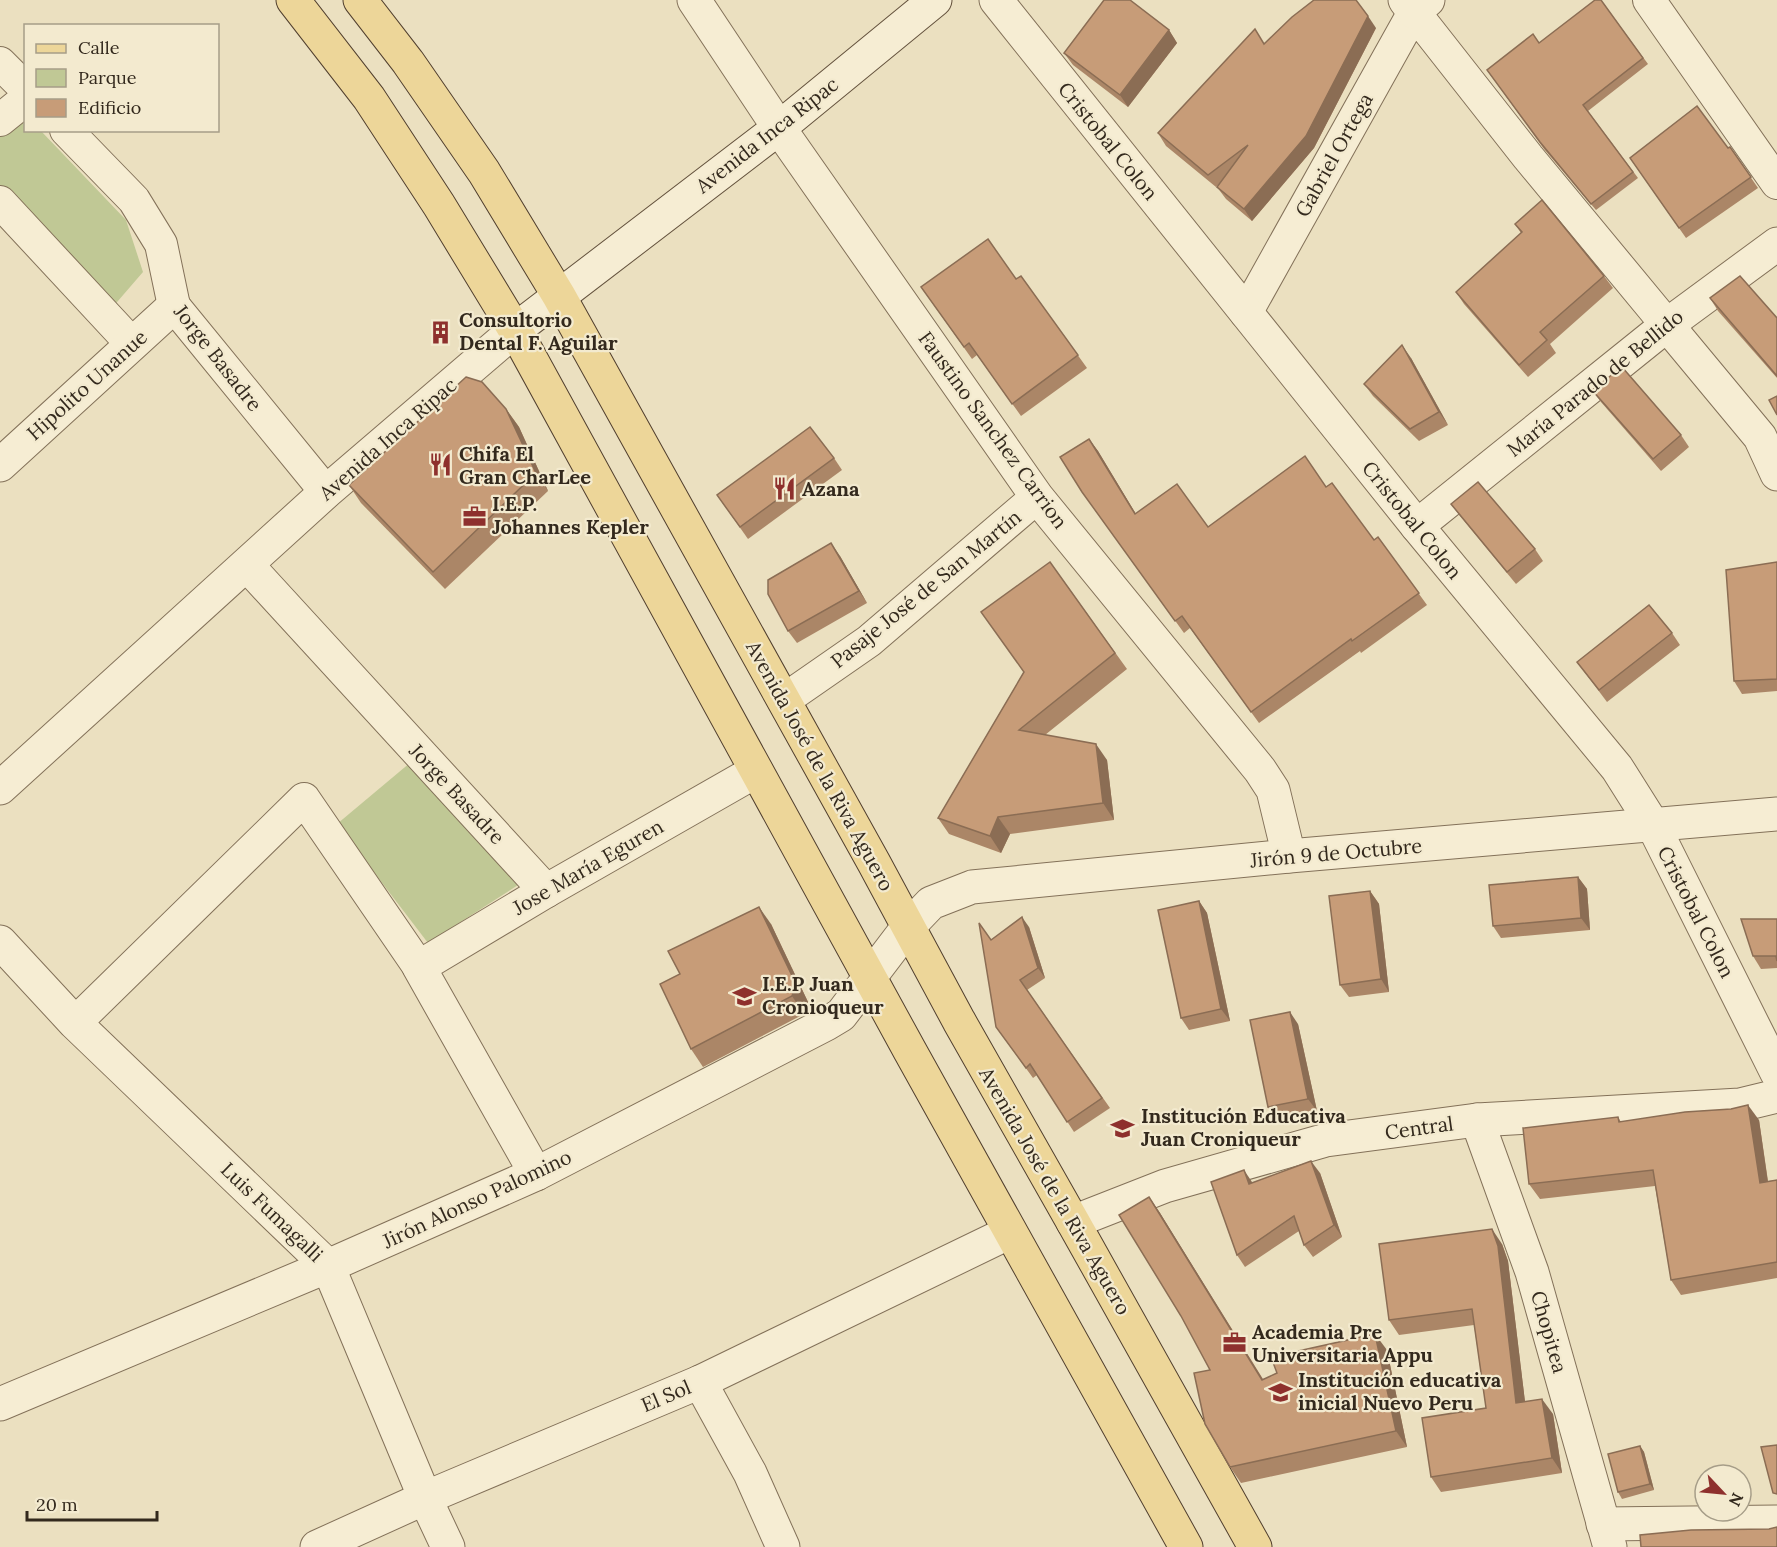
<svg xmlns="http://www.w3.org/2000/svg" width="1777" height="1547" viewBox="0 0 1777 1547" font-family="Lora,serif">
	<rect width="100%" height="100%" fill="#ebe0c0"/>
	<g fill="#c0c895">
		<path d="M25,114L26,130L41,131L126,220L143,272L111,309L0,188V132Z"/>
		<path d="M411,762L518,885L428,943L337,824Z"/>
	</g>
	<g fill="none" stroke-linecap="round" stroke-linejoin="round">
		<defs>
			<g id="pedestrian">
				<path d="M1649,0L1777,183"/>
				<path d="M0,63L26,89"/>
				<path d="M0,120L26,99"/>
				<path d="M66,130L134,200L161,244L174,306L326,492"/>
				<path d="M0,202L132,344"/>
				<path d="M1246,313L1414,12L1528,157L1667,325"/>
				<path d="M784,700L869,641L1037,497"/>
				<path d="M75,1023L304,799L419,967"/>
			</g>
			<g id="minor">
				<path d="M694,0L779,128L1037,497L1260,770L1273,790L1289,856"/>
				<path d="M996,0L1417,526L1617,768L1653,825L1777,1073"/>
				<path d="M1405,0L1414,12L1428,0"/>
				<path d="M1667,325L1760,437L1777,474"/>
				<path d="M0,465L174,306"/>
				<path d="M1417,526L1667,325L1777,244"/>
				<path d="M247,565L546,891"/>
				<path d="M0,788L326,492L515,330"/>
				<path d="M0,942L75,1023L328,1266L425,1498L448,1547"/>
				<path d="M1477,1120L1532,1272L1610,1547"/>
				<path d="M536,1174L419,967L546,891L756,771"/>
				<path d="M1073,1222L1165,1186L1326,1140L1477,1120L1740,1105L1777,1096"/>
				<path d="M700,1382L750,1473L783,1547"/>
				<path d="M0,1404L328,1266L536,1174L826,1024L841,1015L908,927L931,903L972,887L1289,856L1777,814"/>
				<path d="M1603,1524L1777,1522"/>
				<path d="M317,1547L425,1498L700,1382L1010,1232"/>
			</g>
			<path id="secondary" d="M515,330L779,128L935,0"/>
			<g id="primary">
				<path d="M293,0L369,98L439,205L515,330L910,1051L1186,1547"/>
				<path d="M360,0L408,62L484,172L559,296L874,863L959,1021L1073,1222L1255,1547"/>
			</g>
		</defs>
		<use href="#pedestrian" stroke="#837159" stroke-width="34"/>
		<use href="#minor" stroke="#837159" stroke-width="35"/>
		<use href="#secondary" stroke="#64523d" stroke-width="35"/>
		<use href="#primary" stroke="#513f2e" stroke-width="35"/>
		<use href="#pedestrian" stroke="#f6edd3" stroke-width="32"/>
		<use href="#minor" stroke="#f6edd3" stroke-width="33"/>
		<use href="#secondary" stroke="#f6edd3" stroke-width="33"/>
		<use href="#primary" stroke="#edd699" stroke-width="33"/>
	</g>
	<g fill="#ab8667">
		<path d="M1601,0L1648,64L1588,111L1638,178L1596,210L1544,149L1487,70L1539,43Z"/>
		<path d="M1376,28L1314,148L1252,221L1226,199L1217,187L1219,184L1216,187L1166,146L1158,133L1265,43Z"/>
		<path d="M1169,30L1177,43L1128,107L1073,65L1064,53Z"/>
		<path d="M1730,147L1758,188L1686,238L1630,158L1728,148Z"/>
		<path d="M1515,224L1604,276L1613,288L1550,344L1556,353L1528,377L1464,304L1456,292L1521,233Z"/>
		<path d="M1021,276L1087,368L1021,416L977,355L972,359L921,287L1016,279Z"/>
		<path d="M1710,298L1777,318V378L1718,311Z"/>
		<path d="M1411,358L1448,425L1419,441L1373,396L1364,384Z"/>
		<path d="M1592,390L1681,435L1689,447L1661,471L1601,402Z"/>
		<path d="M506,409L519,427L548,491L445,589L361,503L349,485Z"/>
		<path d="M1089,439L1098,451L1136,514L1208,527L1326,487L1374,540L1378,537L1427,605L1361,653L1360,651L1259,723L1190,628L1184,633L1091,504Z"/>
		<path d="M834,458L842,470L748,539L717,495Z"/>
		<path d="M1451,504L1535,549L1543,561L1516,584L1460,516Z"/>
		<path d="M840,556L867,603L797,643L788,631Z"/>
		<path d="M1050,562L1127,669L1045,735L1107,760L1114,820L1010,834L1001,853L949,834L938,818L1024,672Z"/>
		<path d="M1777,562V691L1742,694L1734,681Z"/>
		<path d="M1672,633L1680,645L1607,702L1577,662Z"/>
		<path d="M1578,877L1587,889L1590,930L1501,938L1493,926Z"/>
		<path d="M1370,891L1379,904L1389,992L1349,997L1340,985Z"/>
		<path d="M1199,901L1207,913L1230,1021L1189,1030L1181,1018Z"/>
		<path d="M1777,919V968L1761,969L1753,956Z"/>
		<path d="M771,924L808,1002L804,1014L703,1067L691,1049L680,974Z"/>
		<path d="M1029,927L1045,978L1027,990L1110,1108L1074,1132L1037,1075L1033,1078L996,1027L991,940Z"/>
		<path d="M1298,1024L1317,1111L1276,1120L1268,1107Z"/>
		<path d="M1618,1117L1621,1122L1759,1120L1768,1181L1777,1180V1278L1681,1295L1671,1280L1655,1186L1540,1199L1529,1184Z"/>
		<path d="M1320,1173L1342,1237L1313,1257L1304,1245L1299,1231L1245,1267L1237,1255L1253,1183Z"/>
		<path d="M1149,1197L1160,1213L1263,1379L1387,1350L1407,1447L1241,1483L1230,1467L1210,1370Z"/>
		<path d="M1502,1244L1508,1261L1525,1402L1553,1414L1562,1473L1441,1492L1431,1477L1486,1408L1474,1325L1399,1335L1389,1320Z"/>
		<path d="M1640,1446L1644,1452L1654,1490L1622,1499L1618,1492Z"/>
	</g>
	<g fill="#8b6d54">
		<path d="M1368,16L1376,28L1314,148L1252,221L1244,209Z"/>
		<path d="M1169,30L1177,43L1128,107L1120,95Z"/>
		<path d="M1402,345L1411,358L1448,425L1439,412Z"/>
		<path d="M506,409L519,427L548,491L536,473Z"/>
		<path d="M1089,439L1098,451L1143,526L1135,514Z"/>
		<path d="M831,543L840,556L867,603L859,591Z"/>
		<path d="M1096,744L1107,760L1114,820L1103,803Z"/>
		<path d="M998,817L1010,834L1001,853L990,836Z"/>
		<path d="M1578,877L1587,889L1590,930L1581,918Z"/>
		<path d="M1370,891L1379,904L1389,992L1381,979Z"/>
		<path d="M1199,901L1207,913L1230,1021L1221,1009Z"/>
		<path d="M759,907L771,924L808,1002L804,1014L792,996Z"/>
		<path d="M1022,917L1029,927L1045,978L1038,968Z"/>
		<path d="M1290,1012L1298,1024L1317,1111L1308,1099Z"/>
		<path d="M1748,1105L1759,1120L1770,1197L1760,1183Z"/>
		<path d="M1311,1161L1320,1173L1342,1237L1334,1225Z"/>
		<path d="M1244,1170L1252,1182L1257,1196L1249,1184Z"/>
		<path d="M1149,1197L1160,1213L1273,1396L1262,1380Z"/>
		<path d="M1492,1229L1502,1244L1508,1261L1527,1418L1516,1403Z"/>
		<path d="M1375,1334L1387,1350L1407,1447L1396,1431Z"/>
		<path d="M1542,1399L1553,1414L1562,1473L1552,1458Z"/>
		<path d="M1640,1446L1644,1452L1654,1490L1650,1484Z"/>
	</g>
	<g fill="#c79c78" stroke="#8b6d54" stroke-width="1.5">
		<path d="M1104,0H1130L1169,30L1120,95L1064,53Z"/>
		<path d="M1314,0H1356L1368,16L1306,136L1244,209L1217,187L1248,145L1208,175L1158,133L1255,29L1264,44L1292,17Z"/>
		<path d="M1595,0H1601L1643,58L1583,105L1633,172L1591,204L1540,142L1487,70L1533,34L1539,43Z"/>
		<path d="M1697,106L1728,148L1730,147L1751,177L1679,228L1630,158Z"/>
		<path d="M1542,200L1604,276L1540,332L1547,340L1519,365L1456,292L1522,232L1515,224Z"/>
		<path d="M988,239L1016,279L1021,276L1078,355L1012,404L969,343L964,347L921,287Z"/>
		<path d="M1740,276L1777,318V376L1710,298Z"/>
		<path d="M1402,345L1439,412L1410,429L1364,384Z"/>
		<path d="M1622,367L1681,435L1653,459L1592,390Z"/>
		<path d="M466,377L482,382L506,409L536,473L433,572L349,485Z"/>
		<path d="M1777,396V415L1769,400Z"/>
		<path d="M810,427L834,458L740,527L717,495Z"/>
		<path d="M1089,439L1135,514L1177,484L1208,527L1305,456L1326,487L1332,483L1374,540L1378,537L1419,593L1352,641L1351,639L1251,712L1182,616L1175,621L1082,492L1060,457Z"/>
		<path d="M1478,482L1535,549L1507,572L1451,504Z"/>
		<path d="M831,543L859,591L788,631L768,594V580Z"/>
		<path d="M1050,562L1115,653L1019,730L1096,744L1103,803L998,817L990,836L938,818L1024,672L981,612Z"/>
		<path d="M1777,562V679L1734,681L1726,570Z"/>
		<path d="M1649,605L1672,633L1599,690L1577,662Z"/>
		<path d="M1578,877L1581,918L1493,926L1489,885Z"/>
		<path d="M1370,891L1381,979L1340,985L1329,896Z"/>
		<path d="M1199,901L1221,1009L1181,1018L1158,910Z"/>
		<path d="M759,907L796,984L792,996L691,1049L660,984L680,974L668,951Z"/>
		<path d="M1022,917L1038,968L1020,980L1102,1098L1067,1122L1030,1064L1026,1068L996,1027L979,923L991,940Z"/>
		<path d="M1741,919H1777V961L1776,956H1753Z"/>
		<path d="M1290,1012L1308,1099L1268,1107L1250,1020Z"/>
		<path d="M1748,1105L1760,1183L1777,1180V1262L1671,1280L1653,1170L1529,1184L1523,1128L1618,1117L1619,1122L1685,1112L1731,1109Z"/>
		<path d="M1311,1161L1334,1225L1304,1245L1294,1216L1237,1255L1211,1182L1244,1170L1249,1184Z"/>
		<path d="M1149,1197L1262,1380L1277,1373L1271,1357L1375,1334L1396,1431L1230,1467L1205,1424L1194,1373L1210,1370L1181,1316L1119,1215Z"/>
		<path d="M1492,1229L1498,1246L1516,1403L1542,1399L1552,1458L1431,1477L1422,1418L1486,1408L1472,1309L1389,1320L1379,1244Z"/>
		<path d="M1777,1445V1494L1773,1493L1761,1447Z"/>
		<path d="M1640,1446L1650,1484L1618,1492L1608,1454Z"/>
		<path d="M1777,1527V1547H1641L1640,1535L1691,1530L1769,1529Z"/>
	</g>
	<defs>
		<symbol id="building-bare" viewBox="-9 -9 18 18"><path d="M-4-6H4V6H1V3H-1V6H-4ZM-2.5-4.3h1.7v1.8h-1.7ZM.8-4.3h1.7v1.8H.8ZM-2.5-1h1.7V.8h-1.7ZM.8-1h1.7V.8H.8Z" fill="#8e302d" stroke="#f3eacf" stroke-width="2.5" paint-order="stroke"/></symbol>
		<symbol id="restaurant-bare" viewBox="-9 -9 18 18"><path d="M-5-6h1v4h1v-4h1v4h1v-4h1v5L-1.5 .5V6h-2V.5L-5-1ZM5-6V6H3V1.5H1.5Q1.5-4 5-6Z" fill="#8e302d" stroke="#f3eacf" stroke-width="2.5" paint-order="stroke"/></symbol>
		<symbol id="office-bare" viewBox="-9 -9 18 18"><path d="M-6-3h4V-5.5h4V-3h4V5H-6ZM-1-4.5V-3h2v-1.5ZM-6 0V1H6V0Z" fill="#8e302d" stroke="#f3eacf" stroke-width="2.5" paint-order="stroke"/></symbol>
		<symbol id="university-bare" viewBox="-9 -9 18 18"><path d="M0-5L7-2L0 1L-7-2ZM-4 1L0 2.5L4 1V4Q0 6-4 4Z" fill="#8e302d" stroke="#f3eacf" stroke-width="2.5" paint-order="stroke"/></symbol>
		<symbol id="school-bare" viewBox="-9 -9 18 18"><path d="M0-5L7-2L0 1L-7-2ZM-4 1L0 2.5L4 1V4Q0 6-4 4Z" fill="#8e302d" stroke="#f3eacf" stroke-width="2.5" paint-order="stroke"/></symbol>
	</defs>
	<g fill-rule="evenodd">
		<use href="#building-bare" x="424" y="316" width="33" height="33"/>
		<use href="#restaurant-bare" x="424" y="448" width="33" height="33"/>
		<use href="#restaurant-bare" x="768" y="472" width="33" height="33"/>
		<use href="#office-bare" x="458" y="500" width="33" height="33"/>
		<use href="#university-bare" x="728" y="980" width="33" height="33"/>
		<use href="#school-bare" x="1106" y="1112" width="33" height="33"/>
		<use href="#office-bare" x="1218" y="1326" width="33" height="33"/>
		<use href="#school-bare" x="1264" y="1376" width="33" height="33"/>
	</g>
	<g text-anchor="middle" stroke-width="4.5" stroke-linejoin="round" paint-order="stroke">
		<g font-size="20" fill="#33291d" stroke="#f3eacf">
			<text transform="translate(767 135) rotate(-38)" y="7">Avenida Inca Ripac</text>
			<text transform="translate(1108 141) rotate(51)" y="7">Cristobal Colon</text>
			<text transform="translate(1334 155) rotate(-61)" y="7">Gabriel Ortega</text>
			<text transform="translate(218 358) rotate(52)" y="7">Jorge Basadre</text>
			<text transform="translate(1595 383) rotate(-39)" y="7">María Parado de Bellido</text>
			<text transform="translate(87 385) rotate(-42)" y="7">Hipolito Unanue</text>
			<text transform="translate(993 430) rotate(54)" y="7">Faustino Sanchez Carrion</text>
			<text transform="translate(388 439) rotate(-41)" y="7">Avenida Inca Ripac</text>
			<text transform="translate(1412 520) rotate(51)" y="7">Cristobal Colon</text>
			<text transform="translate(926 589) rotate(-39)" y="7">Pasaje José de San Martín</text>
			<text transform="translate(820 766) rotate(61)" y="7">Avenida José de la Riva Aguero</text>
			<text transform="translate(457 794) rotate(47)" y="7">Jorge Basadre</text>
			<text transform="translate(1336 853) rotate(-5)" y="7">Jirón 9 de Octubre</text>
			<text transform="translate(588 867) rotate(-30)" y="7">Jose María Eguren</text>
			<text transform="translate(1696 912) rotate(63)" y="7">Cristobal Colon</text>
			<text transform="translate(1419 1128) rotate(-8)" y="7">Central</text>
			<text transform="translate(1055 1191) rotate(60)" y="7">Avenida José de la Riva Aguero</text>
			<text transform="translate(477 1199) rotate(-25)" y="7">Jirón Alonso Palomino</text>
			<text transform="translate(272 1212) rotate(44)" y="7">Luis Fumagalli</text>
			<text transform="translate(1549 1332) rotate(74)" y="7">Chopitea</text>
			<text transform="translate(666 1396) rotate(-23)" y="7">El Sol</text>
		</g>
		<g font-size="20" font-weight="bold" fill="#33291d" stroke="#f3eacf" text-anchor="start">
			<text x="459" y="327">Consultorio<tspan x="459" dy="23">Dental F. Aguilar</tspan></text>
			<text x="459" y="461">Chifa El<tspan x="459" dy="23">Gran CharLee</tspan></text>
			<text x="802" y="496">Azana</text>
			<text x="492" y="511">I.E.P.<tspan x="492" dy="23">Johannes Kepler</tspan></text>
			<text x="762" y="991">I.E.P Juan<tspan x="762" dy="23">Cronioqueur</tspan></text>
			<text x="1141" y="1123">Institución Educativa<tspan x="1141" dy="23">Juan Croniqueur</tspan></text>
			<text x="1252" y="1339">Academia Pre<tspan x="1252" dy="23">Universitaria Appu</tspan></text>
			<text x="1298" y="1387">Institución educativa<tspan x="1298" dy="23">inicial Nuevo Peru</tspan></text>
		</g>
	</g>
	<rect x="24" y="24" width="195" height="108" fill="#f3eacf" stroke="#a69d88" stroke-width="1.5"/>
	<rect x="36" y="44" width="30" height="9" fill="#edd699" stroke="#a69d88" stroke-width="1.5"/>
	<text x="78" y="54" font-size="18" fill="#33291d">Calle</text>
	<rect x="36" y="69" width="30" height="18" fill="#c0c895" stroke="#a69d88" stroke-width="1.5"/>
	<text x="78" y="84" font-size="18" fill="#33291d">Parque</text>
	<rect x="36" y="99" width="30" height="18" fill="#c79c78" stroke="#a69d88" stroke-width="1.5"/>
	<text x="78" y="114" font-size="18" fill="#33291d">Edificio</text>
	<g transform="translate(1723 1493) rotate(116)"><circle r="28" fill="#f3eacf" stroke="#a69d88" stroke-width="1.5"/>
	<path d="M0-4.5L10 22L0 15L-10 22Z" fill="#8e302d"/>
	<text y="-9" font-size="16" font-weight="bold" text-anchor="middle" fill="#33291d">N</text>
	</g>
	<path d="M27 1511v9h130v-9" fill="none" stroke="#33291d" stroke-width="3"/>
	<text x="36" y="1511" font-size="18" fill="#33291d" stroke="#f3eacf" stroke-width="4.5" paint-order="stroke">20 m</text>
</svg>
